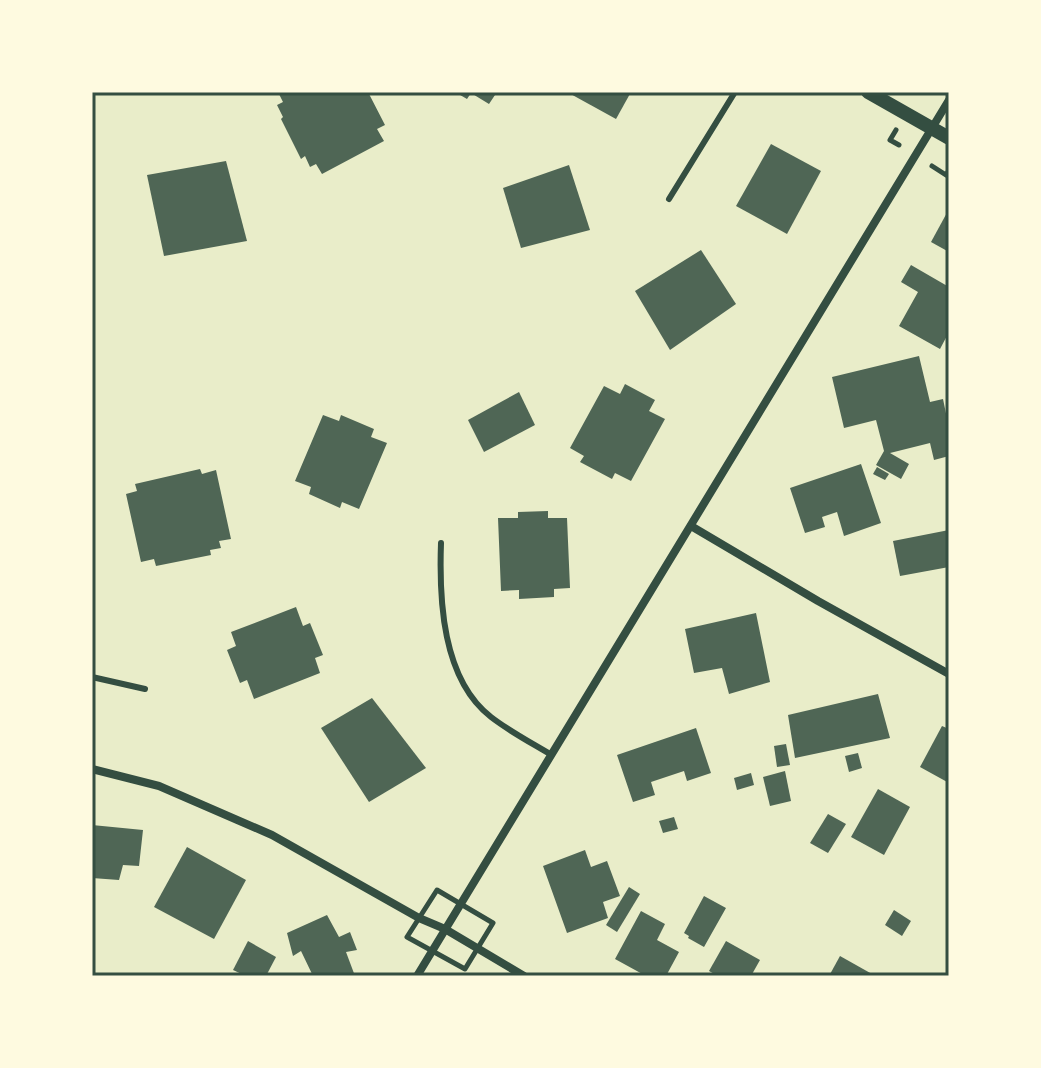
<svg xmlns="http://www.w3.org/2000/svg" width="1041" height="1068" viewBox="0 0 1041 1068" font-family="Lato,sans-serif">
	<rect width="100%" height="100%" fill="#e9edc9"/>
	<g fill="#4f6655">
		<path d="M278,92H368L385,125L377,129L384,141L322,174L316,164L310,167L305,156L301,159L281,119L283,117L277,105L283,102Z"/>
		<path d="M455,92H497L489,104L471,93L467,99Z"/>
		<path d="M567,92H631L616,119Z"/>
		<path d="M771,144L821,171L787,234L736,206Z"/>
		<path d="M226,161L247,241L164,256L147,175Z"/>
		<path d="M569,165L590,230L521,248L503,188Z"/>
		<path d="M949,209V252L931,242Z"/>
		<path d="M701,250L736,304L670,350L635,291Z"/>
		<path d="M911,265L949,287V332L940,349L899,326L918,292L901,282Z"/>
		<path d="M919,356L930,402L943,399L949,428V456L934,460L930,443L890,453L909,464L901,479L876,465L884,451L876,420L844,428L832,377Z"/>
		<path d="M625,384L655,400L649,411L665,419L631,481L615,473L612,479L580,462L584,456L570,448L604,386L620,394Z"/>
		<path d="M519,392L535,425L484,452L468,420Z"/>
		<path d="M323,415L339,421L341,415L374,429L371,437L387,443L359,509L342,502L340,508L309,494L311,487L295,481Z"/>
		<path d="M861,464L881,523L844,536L837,512L822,517L825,527L805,533L790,488Z"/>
		<path d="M877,467L889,474L885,480L873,474Z"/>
		<path d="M200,469L202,474L216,470L231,539L219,541L221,548L210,550L211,555L156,566L154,559L141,562L126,494L137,491L135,484Z"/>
		<path d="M548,511V518H567L570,588L554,589V597L519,599V590L501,591L498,518H518V512Z"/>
		<path d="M949,530V567L900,576L893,541Z"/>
		<path d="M296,607L303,626L310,623L323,655L315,658L320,673L254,699L247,680L240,683L227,650L236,646L231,632Z"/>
		<path d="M756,613L770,682L729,694L722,668L694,673L685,629Z"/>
		<path d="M878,694L890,738L795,758L788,715Z"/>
		<path d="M372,698L426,768L369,802L321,728Z"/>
		<path d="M942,726L949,729V783L920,767Z"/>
		<path d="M696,728L711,773L687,781L684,771L651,782L655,795L633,802L617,755Z"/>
		<path d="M786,744L790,765L777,767L774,746Z"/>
		<path d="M858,753L862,768L849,772L845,756Z"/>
		<path d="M785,771L791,801L770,806L763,777Z"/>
		<path d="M751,773L754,785L737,790L734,778Z"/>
		<path d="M878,789L910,807L884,855L851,837Z"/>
		<path d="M828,814L846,824L828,853L810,843Z"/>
		<path d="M674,817L678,829L663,833L659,821Z"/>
		<path d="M92,825L143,830L139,866L123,865L119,880L92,878Z"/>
		<path d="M187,847L246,880L214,939L154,907Z"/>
		<path d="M585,850L591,867L607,861L620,896L603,902L608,918L567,933L543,866Z"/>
		<path d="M629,887L640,894L617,932L606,925Z"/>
		<path d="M704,896L726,908L704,947L688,938L689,936L684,933Z"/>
		<path d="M894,910L911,921L902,936L885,925Z"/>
		<path d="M641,911L665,924L657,940L679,952L666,976H646L615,959Z"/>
		<path d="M327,915L339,937L350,932L357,950L346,952L355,976H313L301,951L293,956L287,933Z"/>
		<path d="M248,941L276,957L266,976H246L233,970Z"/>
		<path d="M726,941L760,960L751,976H718L709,971Z"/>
		<path d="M840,956L872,974L871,976H829Z"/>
	</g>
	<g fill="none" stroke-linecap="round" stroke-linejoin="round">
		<g stroke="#344e41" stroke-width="5">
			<path d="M896,130L890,140L899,145"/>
			<path d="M932,166L946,175L949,170"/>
			<path d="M437,890L493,923L465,969L407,937Z"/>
		</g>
		<g stroke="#344e41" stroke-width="6">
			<path d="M669,199L735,92"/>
			<path d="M441,543C439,599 442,679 491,717C509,731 530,742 550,754"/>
			<path d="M92,677L145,689"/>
		</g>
		<g stroke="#344e41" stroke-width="8">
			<path d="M691,526L818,601L949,674"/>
			<path d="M92,769L159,786L272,835L419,918L445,929L524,976"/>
			<path d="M417,976L949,100"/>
		</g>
		<path stroke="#344e41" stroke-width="14" d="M868,92L949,138"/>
	</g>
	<rect width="1041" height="1068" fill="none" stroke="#fefae0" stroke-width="188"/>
	<rect x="94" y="94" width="853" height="880" fill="none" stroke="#344e41" stroke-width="3"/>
</svg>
